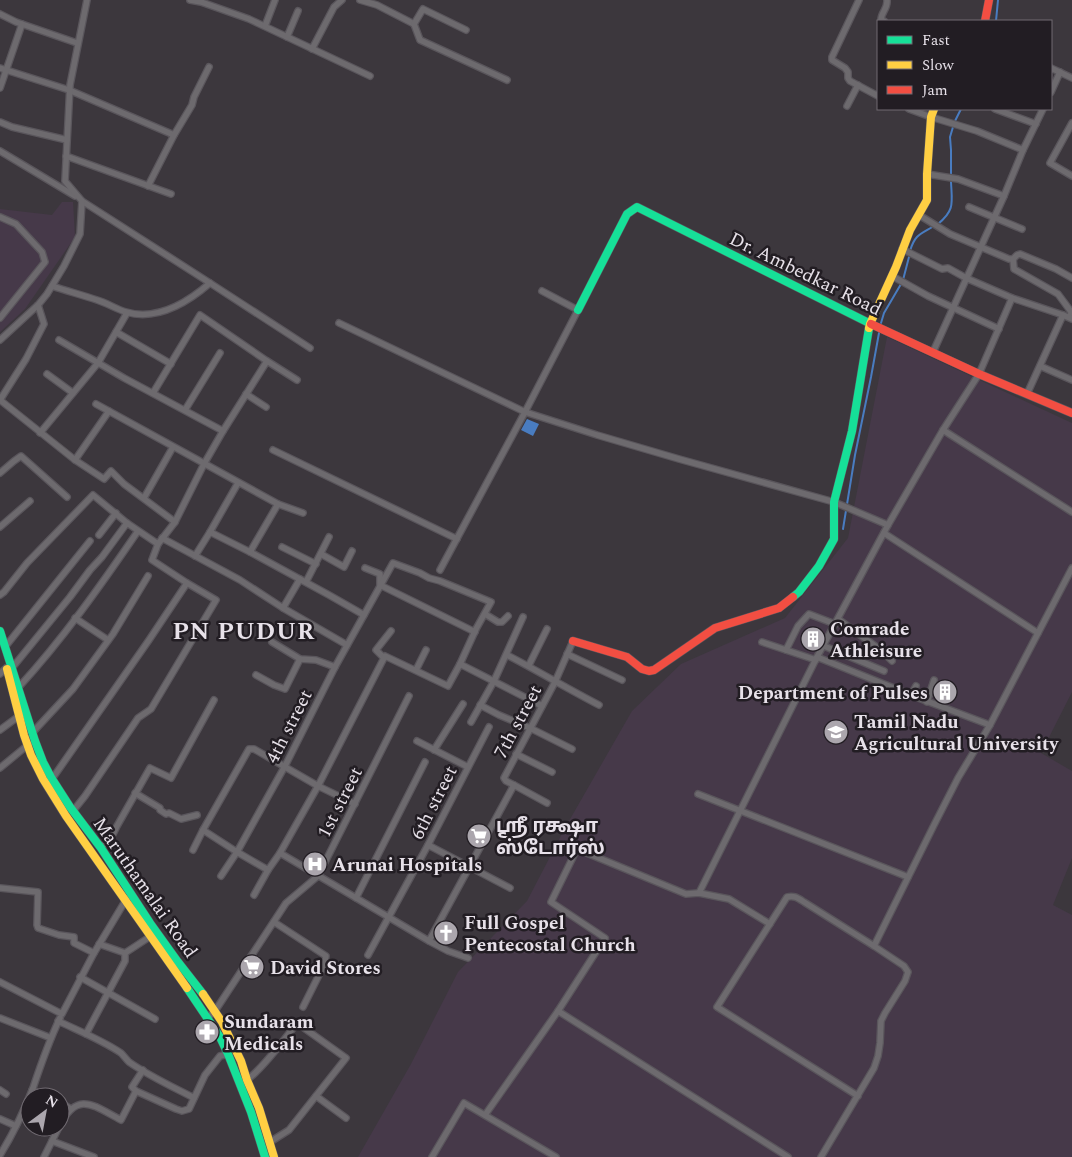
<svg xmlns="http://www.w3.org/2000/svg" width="1072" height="1157" viewBox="0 0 1072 1157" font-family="Spectral,'Noto Sans Tamil',serif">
	<rect width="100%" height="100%" fill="#3c373d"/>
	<g fill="#463949">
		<path d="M62,202H73L75,237L25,309L0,332V209L52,215Z"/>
		<path d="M887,337L1072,423V692L1041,753L1072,771V858L1053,905L1072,915V1157H358L411,1064L458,972L527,901L565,828L632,711L681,664L785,618L848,538Z"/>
	</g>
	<path fill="#497cc0" d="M527,419L539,424L533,436L521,430Z"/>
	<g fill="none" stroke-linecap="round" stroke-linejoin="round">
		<g stroke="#497cc0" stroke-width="2">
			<path d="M996,21L998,0"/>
			<path d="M955,121L961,109"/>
			<path d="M951,174V150L950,137L953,127"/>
			<path d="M938,224C955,210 952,203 951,182"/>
			<path d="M910,251C915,234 921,234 934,226"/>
			<path d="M903,280L909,257"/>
			<path d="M881,323L884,313L901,284"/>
			<path d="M843,529L855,455L871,377L879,333"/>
		</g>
		<defs>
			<g id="street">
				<path d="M190,0L201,2L249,19L370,76"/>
				<path d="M360,0L377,5L414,24"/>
				<path d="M859,0L832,57V60L845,68L848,72V78L850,81L878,96"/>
				<path d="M0,14L16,22L77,43"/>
				<path d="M884,21L881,20C881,12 888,9 887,0"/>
				<path d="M265,26L275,0"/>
				<path d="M466,30L423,9L414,24L420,40L507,80"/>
				<path d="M287,37L298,11"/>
				<path d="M312,49L334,7L342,0"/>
				<path d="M0,68L69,90L174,135"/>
				<path d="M1051,68L1072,78"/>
				<path d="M0,88L22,24"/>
				<path d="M1051,92L1060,72"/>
				<path d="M847,106L858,85"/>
				<path d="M909,109L931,117L977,131L1023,150L1043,109"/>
				<path d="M995,109L1036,124"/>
				<path d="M0,122L12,127L67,140"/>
				<path d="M1072,123L1050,163L1072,176"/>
				<path d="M0,151L75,196"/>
				<path d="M66,156L171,194"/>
				<path d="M927,174L958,179L1004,196"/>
				<path d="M148,186L174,135L192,105L194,97L209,67"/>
				<path d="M82,201L210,283L310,348"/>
				<path d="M969,207L1022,229"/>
				<path d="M919,215L950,234L1009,259H1013L1017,255L1020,254L1056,269L1072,278"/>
				<path d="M0,217L16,224L42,252L45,262L0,318"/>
				<path d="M902,249L942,269L948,268L966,278L1012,298L1063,315"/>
				<path d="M1013,259L1014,269L1058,294L1072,313L1069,317"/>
				<path d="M892,276L928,296L999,329"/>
				<path d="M52,286C67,291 82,295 97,300C107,303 116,309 126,312C157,321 187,303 210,283"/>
				<path d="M542,291L578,310L525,412L597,435L679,459L834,502L888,525L817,657L916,697L990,725L958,778L934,825L874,946"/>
				<path d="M339,323L525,412L440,570"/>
				<path d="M116,332L171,364"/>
				<path d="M0,340L38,305L47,294L64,266L80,234L82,201L65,181L70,85L87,0"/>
				<path d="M933,352L1004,196L1023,150"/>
				<path d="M267,361L297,380"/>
				<path d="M1040,366L1072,380"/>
				<path d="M47,374L73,393"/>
				<path d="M153,393L200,315L267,361L223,431"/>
				<path d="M246,394L266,407"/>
				<path d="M1027,394L1063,315L1072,319"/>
				<path d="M0,400L75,460L104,479L111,471L124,484L175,522"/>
				<path d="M0,400L26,359L44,324L38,305"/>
				<path d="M96,404L278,504L250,552L329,595L364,615"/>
				<path d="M185,410L220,353"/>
				<path d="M943,430L1072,512"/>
				<path d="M40,433L98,363L127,313"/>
				<path d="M273,450L457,539"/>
				<path d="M75,460L109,411"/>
				<path d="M0,473L14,461L21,456L67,497"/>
				<path d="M238,483L210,532L250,552"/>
				<path d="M144,498L173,447"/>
				<path d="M278,504L303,513"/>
				<path d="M888,525L943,430L979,374L1012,298"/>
				<path d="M0,527L30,501"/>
				<path d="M884,533L1038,633"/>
				<path d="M99,535L116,513"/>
				<path d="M162,538L240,580L283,608L347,645"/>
				<path d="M282,547L316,564"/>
				<path d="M321,554L344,567L352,551"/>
				<path d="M195,556L210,532"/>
				<path d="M365,568L380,574V585L475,632"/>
				<path d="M306,582L329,537"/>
				<path d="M0,595L4,592L27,563L93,495L127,523L158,544"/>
				<path d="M283,608L300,579"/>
				<path d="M485,614L498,622H502L508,616"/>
				<path d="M75,618L108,640"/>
				<path d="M838,619L882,651L892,661"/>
				<path d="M272,642L300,659L316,660L335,667"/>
				<path d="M762,642L816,660"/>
				<path d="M824,646L884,671"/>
				<path d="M5,647L90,541"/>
				<path d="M786,650L798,626L809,614L835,624"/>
				<path d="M567,654L622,680"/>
				<path d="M507,655C538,671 568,689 599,705"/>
				<path d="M384,658L376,650L391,631"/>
				<path d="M529,665L547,629"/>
				<path d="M12,668L70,597L90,570L102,557L127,523"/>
				<path d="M416,670L426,650"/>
				<path d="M0,674L6,668"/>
				<path d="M256,675L274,685L285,689L300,659"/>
				<path d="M18,688C63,639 101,585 138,531"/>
				<path d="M911,695L916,686"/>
				<path d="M927,702L934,680"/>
				<path d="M480,705L499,715L530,728L572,749"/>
				<path d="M471,722L494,681L523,617"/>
				<path d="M990,725L1072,568"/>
				<path d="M0,730L19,716"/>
				<path d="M33,732L73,689L113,634L148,576"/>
				<path d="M417,741L468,767"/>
				<path d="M434,750L463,704"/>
				<path d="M516,754L552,772"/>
				<path d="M0,768L29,744"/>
				<path d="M52,779L149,640L187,583L152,560L158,544L175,522L204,464L223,431L124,378L59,340"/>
				<path d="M514,785L547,803"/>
				<path d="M135,793L160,808V810L166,814L169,813L181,819L197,815"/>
				<path d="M698,794L908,877"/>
				<path d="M73,811L85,796L138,718L151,709L216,600L187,583"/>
				<path d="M203,830L249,749H254L318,786L355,804"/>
				<path d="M428,845L510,888"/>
				<path d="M101,848L113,834L117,826L150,768L171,778L214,700"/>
				<path d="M193,850L203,830L237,852L221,876"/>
				<path d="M280,853L268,870L237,852L285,766L335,667L393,563L420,573L429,578L440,581L491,602L476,629L460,664"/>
				<path d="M0,888L38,892L37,925L38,928L59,935L74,937V943L94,953"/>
				<path d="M699,893L817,657"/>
				<path d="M254,895L268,870"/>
				<path d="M356,898L425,762"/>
				<path d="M274,922L326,956L324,965L303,1007"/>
				<path d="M429,941L514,785L506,781L504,778L555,682L573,641"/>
				<path d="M99,944L125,953"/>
				<path d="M368,955L428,845L489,727"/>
				<path d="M468,958L448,951L429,941L280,853L318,786L385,656L448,686L460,664L542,706"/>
				<path d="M80,977L155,1019"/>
				<path d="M0,982L62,1014L94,953L127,898"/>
				<path d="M558,1011L605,938L551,902L577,849L686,894L699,893L729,899L770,924"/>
				<path d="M208,1017L215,1011L286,903L318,876L409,696"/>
				<path d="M0,1018L51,1038"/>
				<path d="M58,1021C79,1031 102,1040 121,1053C124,1056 126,1059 129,1062C149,1076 173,1087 194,1098"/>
				<path d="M86,1034L125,961V953L151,936"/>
				<path d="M143,1070L132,1087L136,1091L176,1109L182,1111L189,1109L205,1075L220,1056L228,1054"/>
				<path d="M247,1080C264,1067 284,1040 297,1023L346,1058L289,1130L270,1142"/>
				<path d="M0,1090L6,1094"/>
				<path d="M32,1090L48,1097"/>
				<path d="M316,1096L346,1118"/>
				<path d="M60,1102L71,1109"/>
				<path d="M485,1115L558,1011L788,1157"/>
				<path d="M0,1119L16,1126"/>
				<path d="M60,1125C78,1090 94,1106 121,1120L136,1091"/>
				<path d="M52,1141L59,1127"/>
				<path d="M0,1155C13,1134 24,1111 33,1088C41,1064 49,1041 60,1018"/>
				<path d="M44,1157L52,1141L94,1157"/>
				<path d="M432,1157L464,1103L556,1157"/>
				<path d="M821,1157L874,1068L878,1056L880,1043L881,1021L885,1013L905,981L908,972L904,966L874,946L804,902C798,898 794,895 787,897L717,1007L858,1096"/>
			</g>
			<g id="fast">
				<path d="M578,310L627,214L637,207L871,324"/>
				<path d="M793,597L799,592L819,566L834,539V502L852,431L869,328"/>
				<path d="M0,631L35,741L43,762L52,779L70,807L101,848L150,923L178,962L203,994"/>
				<path d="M187,988L220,1037L228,1054L251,1112L265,1157"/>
			</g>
			<g id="slow">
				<path d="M869,328L870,324L896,267L910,230L927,200V174L931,117L934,109"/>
				<path d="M7,669L24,735L31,755L43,779L66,816L187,988"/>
				<path d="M203,994L222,1022L241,1061L247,1080L259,1108L274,1157"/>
			</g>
			<g id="jam">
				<path d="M985,21L989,0"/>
				<path d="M871,324L979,374L1072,413"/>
				<path d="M573,641L627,657L642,669L649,671L654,670L715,628L779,608L793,597"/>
			</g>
		</defs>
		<use href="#street" stroke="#5a565c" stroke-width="8"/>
		<use href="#fast" stroke="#5a565c" stroke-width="9"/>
		<use href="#slow" stroke="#5a565c" stroke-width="9"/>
		<use href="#jam" stroke="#5a565c" stroke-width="9"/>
		<use href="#street" stroke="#6d6a6e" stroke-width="5.5"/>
		<use href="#fast" stroke="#16e098" stroke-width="8"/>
		<use href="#slow" stroke="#ffcf43" stroke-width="8"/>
		<use href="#jam" stroke="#f24e42" stroke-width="8"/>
	</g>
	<defs>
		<symbol id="building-disc" viewBox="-11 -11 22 22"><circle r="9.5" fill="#aba6ad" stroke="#221d23"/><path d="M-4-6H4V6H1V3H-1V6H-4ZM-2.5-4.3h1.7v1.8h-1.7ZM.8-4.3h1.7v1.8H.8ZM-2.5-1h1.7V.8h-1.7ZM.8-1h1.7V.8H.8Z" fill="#fff"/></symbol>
		<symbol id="university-disc" viewBox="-11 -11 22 22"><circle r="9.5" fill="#aba6ad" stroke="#221d23"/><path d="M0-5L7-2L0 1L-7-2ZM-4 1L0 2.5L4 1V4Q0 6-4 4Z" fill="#fff"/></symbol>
		<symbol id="supermarket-disc" viewBox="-11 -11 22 22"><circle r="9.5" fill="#aba6ad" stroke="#221d23"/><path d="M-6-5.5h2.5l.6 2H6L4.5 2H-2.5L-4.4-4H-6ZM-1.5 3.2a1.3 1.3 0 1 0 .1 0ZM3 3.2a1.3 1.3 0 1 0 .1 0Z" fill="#fff"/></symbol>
		<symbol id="hospital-disc" viewBox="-11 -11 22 22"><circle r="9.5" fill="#aba6ad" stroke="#221d23"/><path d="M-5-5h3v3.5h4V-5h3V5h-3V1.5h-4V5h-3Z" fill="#fff"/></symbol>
		<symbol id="church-disc" viewBox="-11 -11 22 22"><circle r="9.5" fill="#aba6ad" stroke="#221d23"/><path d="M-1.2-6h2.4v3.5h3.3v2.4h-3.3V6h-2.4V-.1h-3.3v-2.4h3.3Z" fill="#fff"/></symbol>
		<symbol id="pharmacy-disc" viewBox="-11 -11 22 22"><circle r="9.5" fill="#aba6ad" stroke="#221d23"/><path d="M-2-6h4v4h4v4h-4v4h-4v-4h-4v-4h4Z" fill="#fff"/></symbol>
	</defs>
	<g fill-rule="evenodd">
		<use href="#building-disc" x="799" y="625" width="28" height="28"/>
		<use href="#building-disc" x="931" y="678" width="28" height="28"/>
		<use href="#university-disc" x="822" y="718" width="28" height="28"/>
		<use href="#supermarket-disc" x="465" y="822" width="28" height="28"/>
		<use href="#hospital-disc" x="301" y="850" width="28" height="28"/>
		<use href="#church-disc" x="432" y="919" width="28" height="28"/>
		<use href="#supermarket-disc" x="238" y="953" width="28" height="28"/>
		<use href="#pharmacy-disc" x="193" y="1018" width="28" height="28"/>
	</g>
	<g text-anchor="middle" stroke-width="5" stroke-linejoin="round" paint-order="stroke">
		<g font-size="19" fill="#e7e1e9" stroke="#221d23">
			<text transform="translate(806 273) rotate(26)" y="7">Dr. Ambedkar Road</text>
			<text transform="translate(517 721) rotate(-62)" y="7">7th street</text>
			<text transform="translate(288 726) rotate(-63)" y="7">4th street</text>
			<text transform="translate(339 802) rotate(-63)" y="7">1st street</text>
			<text transform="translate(433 802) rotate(-63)" y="7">6th street</text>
			<text transform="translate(146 887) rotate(55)" y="7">Maruthamalai Road</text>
		</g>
		<g font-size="19" font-weight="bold" fill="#e7e1e9" stroke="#221d23" text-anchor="start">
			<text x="830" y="635">Comrade<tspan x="830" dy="22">Athleisure</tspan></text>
			<text x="928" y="699" text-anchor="end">Department of Pulses</text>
			<text x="854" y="728">Tamil Nadu<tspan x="854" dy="22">Agricultural University</tspan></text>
			<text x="496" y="832">ஶ்ரீ ரக்ஷா<tspan x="496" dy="22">ஸ்டோர்ஸ்</tspan></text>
			<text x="332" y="871">Arunai Hospitals</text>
			<text x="464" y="929">Full Gospel<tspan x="464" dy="22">Pentecostal Church</tspan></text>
			<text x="270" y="974">David Stores</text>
			<text x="224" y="1028">Sundaram<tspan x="224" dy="22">Medicals</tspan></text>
		</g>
		<g font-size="24" font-weight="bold" letter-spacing="1" fill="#e7e1e9" stroke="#221d23">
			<text x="244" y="639">PN PUDUR</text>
		</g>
	</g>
	<rect x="877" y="20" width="175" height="90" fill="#221d23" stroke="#716b72"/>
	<rect x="887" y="36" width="25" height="8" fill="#16e098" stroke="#716b72"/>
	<text x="922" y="45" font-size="15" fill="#e7e1e9">Fast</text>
	<rect x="887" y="61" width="25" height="8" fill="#ffcf43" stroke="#716b72"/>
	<text x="922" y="70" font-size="15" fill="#e7e1e9">Slow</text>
	<rect x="887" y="86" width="25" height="8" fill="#f24e42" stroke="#716b72"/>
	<text x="922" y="95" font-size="15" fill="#e7e1e9">Jam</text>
	<g transform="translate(45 1112) rotate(32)"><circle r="24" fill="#221d23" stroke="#716b72"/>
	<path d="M0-4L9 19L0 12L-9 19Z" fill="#aba6ad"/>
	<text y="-8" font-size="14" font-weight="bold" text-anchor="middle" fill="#e7e1e9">N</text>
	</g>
</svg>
